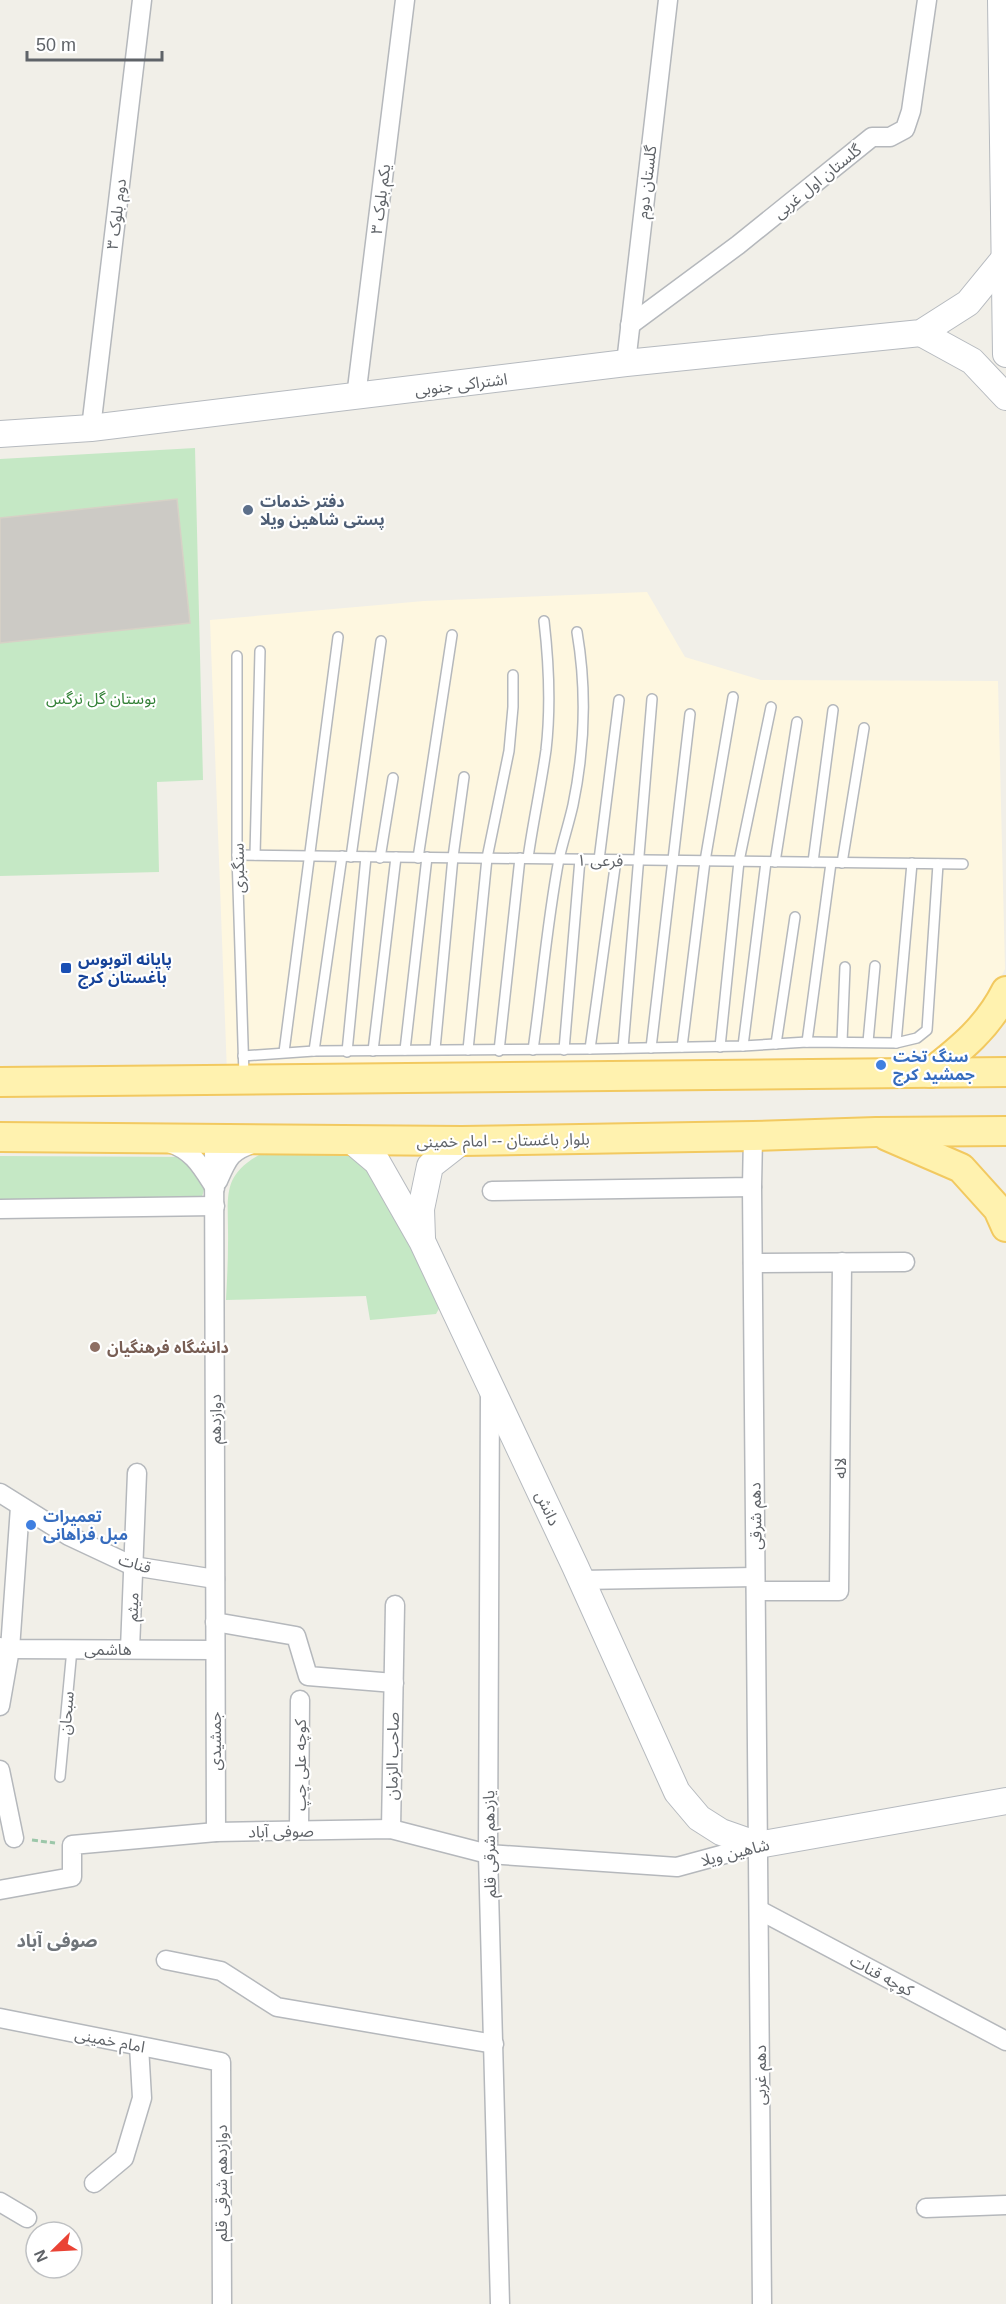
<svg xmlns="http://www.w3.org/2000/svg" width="1006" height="2304" viewBox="0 0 1006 2304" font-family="Helvetica,'Noto Sans Arabic',sans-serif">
	<rect width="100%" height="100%" fill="#f1efe8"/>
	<path fill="#fef7e0" d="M647,592L685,657L761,680L998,681L1005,969L980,1019L931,1063L227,1073L210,620L424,601Z"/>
	<g fill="#c5e8c5">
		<path d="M195,448L203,780L157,782L159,872L0,876V459Z"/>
		<path d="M273,1148L348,1152L373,1172L441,1305L436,1314L370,1320L366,1296L226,1300C227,1281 228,1262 228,1244C229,1193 218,1173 273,1148Z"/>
		<path d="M0,1156L195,1157L205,1186L202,1197L0,1200Z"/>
	</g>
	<path fill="#cccac5" stroke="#d6d1c6" stroke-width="1.5" d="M177,499L190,623L0,643V518Z"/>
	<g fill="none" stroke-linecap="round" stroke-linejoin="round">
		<defs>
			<g id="lane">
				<path d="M237,656V855L244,1075"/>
				<path d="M237,855L963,864"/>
				<path d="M255,855L260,651"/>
				<path d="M351,857L381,641"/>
				<path d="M380,858L393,778"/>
				<path d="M418,858L452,635"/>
				<path d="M528,858C533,822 541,786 546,750C551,707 549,664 544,621"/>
				<path d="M599,860L619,700"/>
				<path d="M775,862L797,722"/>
				<path d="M813,862L833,710"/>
				<path d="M842,863L864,728"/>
				<path d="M807,1042L831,863"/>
				<path d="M842,1042L845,967"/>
				<path d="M868,1042L875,966"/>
				<path d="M896,1043L912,863"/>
				<path d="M776,1044L795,917"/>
				<path d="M743,1046L766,862"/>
				<path d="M682,1047L705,861L733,697"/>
				<path d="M720,1047L739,861L771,707"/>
				<path d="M623,1048L652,699"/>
				<path d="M651,1048L690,714"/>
				<path d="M435,1049L453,857L464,777"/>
				<path d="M590,1049L616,860"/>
				<path d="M405,1050L427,857"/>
				<path d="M468,1050L487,858L509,751L513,707V675"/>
				<path d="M533,1050C542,986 547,922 559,859C563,841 569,823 573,805C585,747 587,691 577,632"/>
				<path d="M564,1050L580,859"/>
				<path d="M314,1051L342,856"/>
				<path d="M373,1051L396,857"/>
				<path d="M499,1051L520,858"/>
				<path d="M284,1052L338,637"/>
				<path d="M347,1052L366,857"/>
				<path d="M243,1056L314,1051L590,1049L743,1046L807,1042L896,1043L917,1038L927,1030L938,864"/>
				<path d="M60,1777L72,1649"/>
			</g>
			<g id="street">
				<path d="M630,325L738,245L872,137H890L905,129L911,111L927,0"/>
				<path d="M626,363L668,0"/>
				<path d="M356,397L405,0"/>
				<path d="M91,428L142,0"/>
				<path d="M214,1138L216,1832"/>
				<path d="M169,1143C193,1150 202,1168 215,1188"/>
				<path d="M218,1181C228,1158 230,1151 255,1143"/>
				<path d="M752,1187L762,2304"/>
				<path d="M492,1191L752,1187L753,1136"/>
				<path d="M0,1209L215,1206"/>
				<path d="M753,1263L905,1262"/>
				<path d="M490,1391L488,1854L500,2304"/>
				<path d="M0,1493L69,1536L133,1566L215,1579"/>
				<path d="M581,1580L755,1577"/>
				<path d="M756,1591H839L842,1262"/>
				<path d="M215,1622L296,1636L308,1676L394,1683"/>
				<path d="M0,1647L10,1649L215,1650"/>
				<path d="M130,1649L137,1473"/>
				<path d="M0,1706L10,1649L20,1507"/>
				<path d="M0,1770L14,1838"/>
				<path d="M391,1829L395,1605"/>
				<path d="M299,1830L300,1700"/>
				<path d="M0,1890L72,1877V1845L216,1832L391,1829L488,1854L677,1867L758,1845"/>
				<path d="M759,1910L1006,2041"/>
				<path d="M166,1960L221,1971L277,2007L494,2044"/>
				<path d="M0,2018L221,2062L222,2304"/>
				<path d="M94,2183L124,2158L142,2098L139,2046"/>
				<path d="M0,2202L27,2218"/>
				<path d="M926,2208L1006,2205"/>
			</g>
			<g id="secondary">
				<path d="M1001,0L1006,354"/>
				<path d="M921,333L972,361L1006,397"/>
				<path d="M0,434L91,428L626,363L921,333L968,303L1004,259"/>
				<path d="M351,1140L377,1162L422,1241L575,1566L677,1792L699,1818L721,1832L758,1845L1006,1801"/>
				<path d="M422,1238L421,1209L430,1166L462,1141"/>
			</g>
			<g id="primary">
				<path d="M930,1073C961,1049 988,1027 1006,991"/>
				<path d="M0,1082L1006,1072"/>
				<path d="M887,1136L961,1168L998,1209L1006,1227"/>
				<path d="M0,1137L462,1141L753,1136L876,1132L1006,1131"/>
			</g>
		</defs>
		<use href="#lane" stroke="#b5b8bc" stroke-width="12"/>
		<use href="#street" stroke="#b5b8bc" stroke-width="21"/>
		<use href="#secondary" stroke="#b6babf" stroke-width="28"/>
		<use href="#primary" stroke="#f2c960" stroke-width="32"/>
		<path stroke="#9cc7a9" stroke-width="3" stroke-dasharray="6 3" stroke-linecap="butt" d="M32,1840L55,1843"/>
		<use href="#lane" stroke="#fff" stroke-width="9"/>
		<use href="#street" stroke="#fff" stroke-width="18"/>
		<use href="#secondary" stroke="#fff" stroke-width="26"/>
		<use href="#primary" stroke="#fff2af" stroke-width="28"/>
	</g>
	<circle fill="#5c6f8a" stroke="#fff" stroke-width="2" cx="248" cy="510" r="6"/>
	<rect fill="#1a4fb4" stroke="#fff" stroke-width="2" x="60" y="962" width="12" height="12" rx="3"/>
	<g fill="#3f7fe0" stroke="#fff" stroke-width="2">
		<circle cx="881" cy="1065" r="6"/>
		<circle cx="31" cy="1525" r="6"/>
	</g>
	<circle fill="#8d6e63" stroke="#fff" stroke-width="2" cx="95" cy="1347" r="6"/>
	<g text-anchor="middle" stroke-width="4.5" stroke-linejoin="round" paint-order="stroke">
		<g font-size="16" fill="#5f6368" stroke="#fff">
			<text transform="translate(817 181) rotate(-39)" y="6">گلستان اول غربی</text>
			<text transform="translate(646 182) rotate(-83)" y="6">گلستان دوم</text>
			<text transform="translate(380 199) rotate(-83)" y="6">یکم بلوک ۳</text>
			<text transform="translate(116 214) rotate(-83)" y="6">دوم بلوک ۳</text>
			<text transform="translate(461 384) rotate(-7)" y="6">اشتراکی جنوبی</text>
			<text transform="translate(600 860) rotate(1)" y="6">۱ فرعی</text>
			<text transform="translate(238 868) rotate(-91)" y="6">سنگبری</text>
			<text transform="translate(503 1140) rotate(-1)" y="6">بلوار باغستان -- امام خمینی</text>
			<text transform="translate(215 1419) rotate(-90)" y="6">دوازدهم</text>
			<text transform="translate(840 1468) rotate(-90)" y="6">لاله</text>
			<text transform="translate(548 1508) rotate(65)" y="6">دانش</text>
			<text transform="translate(755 1516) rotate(-91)" y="6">دهم شرقی</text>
			<text transform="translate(135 1563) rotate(17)" y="6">قنات</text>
			<text transform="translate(132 1607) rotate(-88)" y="6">میثم</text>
			<text x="108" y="1655">هاشمی</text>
			<text transform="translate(66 1713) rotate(-85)" y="6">سبحان</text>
			<text transform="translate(215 1741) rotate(-90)" y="6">جمشیدی</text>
			<text transform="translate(392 1756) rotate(-89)" y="6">صاحب الزمان</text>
			<text transform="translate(300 1765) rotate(-90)" y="6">کوچه علی چپ</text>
			<text transform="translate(281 1831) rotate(-1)" y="6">صوفی آباد</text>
			<text transform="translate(489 1844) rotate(-91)" y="6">یازدهم شرقی قلم</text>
			<text transform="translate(735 1852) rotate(-14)" y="6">شاهین ویلا</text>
			<text transform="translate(882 1975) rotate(28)" y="6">کوچه قنات</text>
			<text transform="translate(110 2040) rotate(11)" y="6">امام خمینی</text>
			<text transform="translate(760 2075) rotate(-90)" y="6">دهم غربی</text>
			<text transform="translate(221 2183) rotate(-90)" y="6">دوازدهم شرقی قلم</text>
		</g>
		<g font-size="16" font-weight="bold" fill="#4e5e75" stroke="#fff" text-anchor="start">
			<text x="260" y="507">دفتر خدمات<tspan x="260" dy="18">پستی شاهین ویلا</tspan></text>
		</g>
		<g font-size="16" fill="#348238" stroke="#fff">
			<text x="101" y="704">بوستان گل نرگس</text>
		</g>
		<g font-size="16" font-weight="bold" fill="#164399" stroke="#fff" text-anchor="start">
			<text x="78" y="965">پایانه اتوبوس<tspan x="78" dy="18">باغستان کرج</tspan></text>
		</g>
		<g font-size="16" font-weight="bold" fill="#366cbe" stroke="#fff" text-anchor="start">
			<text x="893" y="1062">سنگ تخت<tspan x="893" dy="18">جمشید کرج</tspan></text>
			<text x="43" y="1522">تعمیرات<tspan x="43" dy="18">مبل فراهانی</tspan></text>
		</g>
		<g font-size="16" font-weight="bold" fill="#785e54" stroke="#fff" text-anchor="start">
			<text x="107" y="1353">دانشگاه فرهنگیان</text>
		</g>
		<g font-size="18" font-weight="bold" fill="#70757a" stroke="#fff">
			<text x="57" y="1947">صوفی آباد</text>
		</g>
	</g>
	<g transform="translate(54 2250) rotate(246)"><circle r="28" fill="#ffffff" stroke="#bfc1c3" stroke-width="1.5"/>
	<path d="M0-4.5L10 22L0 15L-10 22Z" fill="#ea4335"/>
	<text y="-9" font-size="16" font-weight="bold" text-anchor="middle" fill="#5f6368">N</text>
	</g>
	<path d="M27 51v9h135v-9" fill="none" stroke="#5f6368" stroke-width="3"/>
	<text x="36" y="51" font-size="18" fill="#5f6368" stroke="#ffffff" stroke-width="4.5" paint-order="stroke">50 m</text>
</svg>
